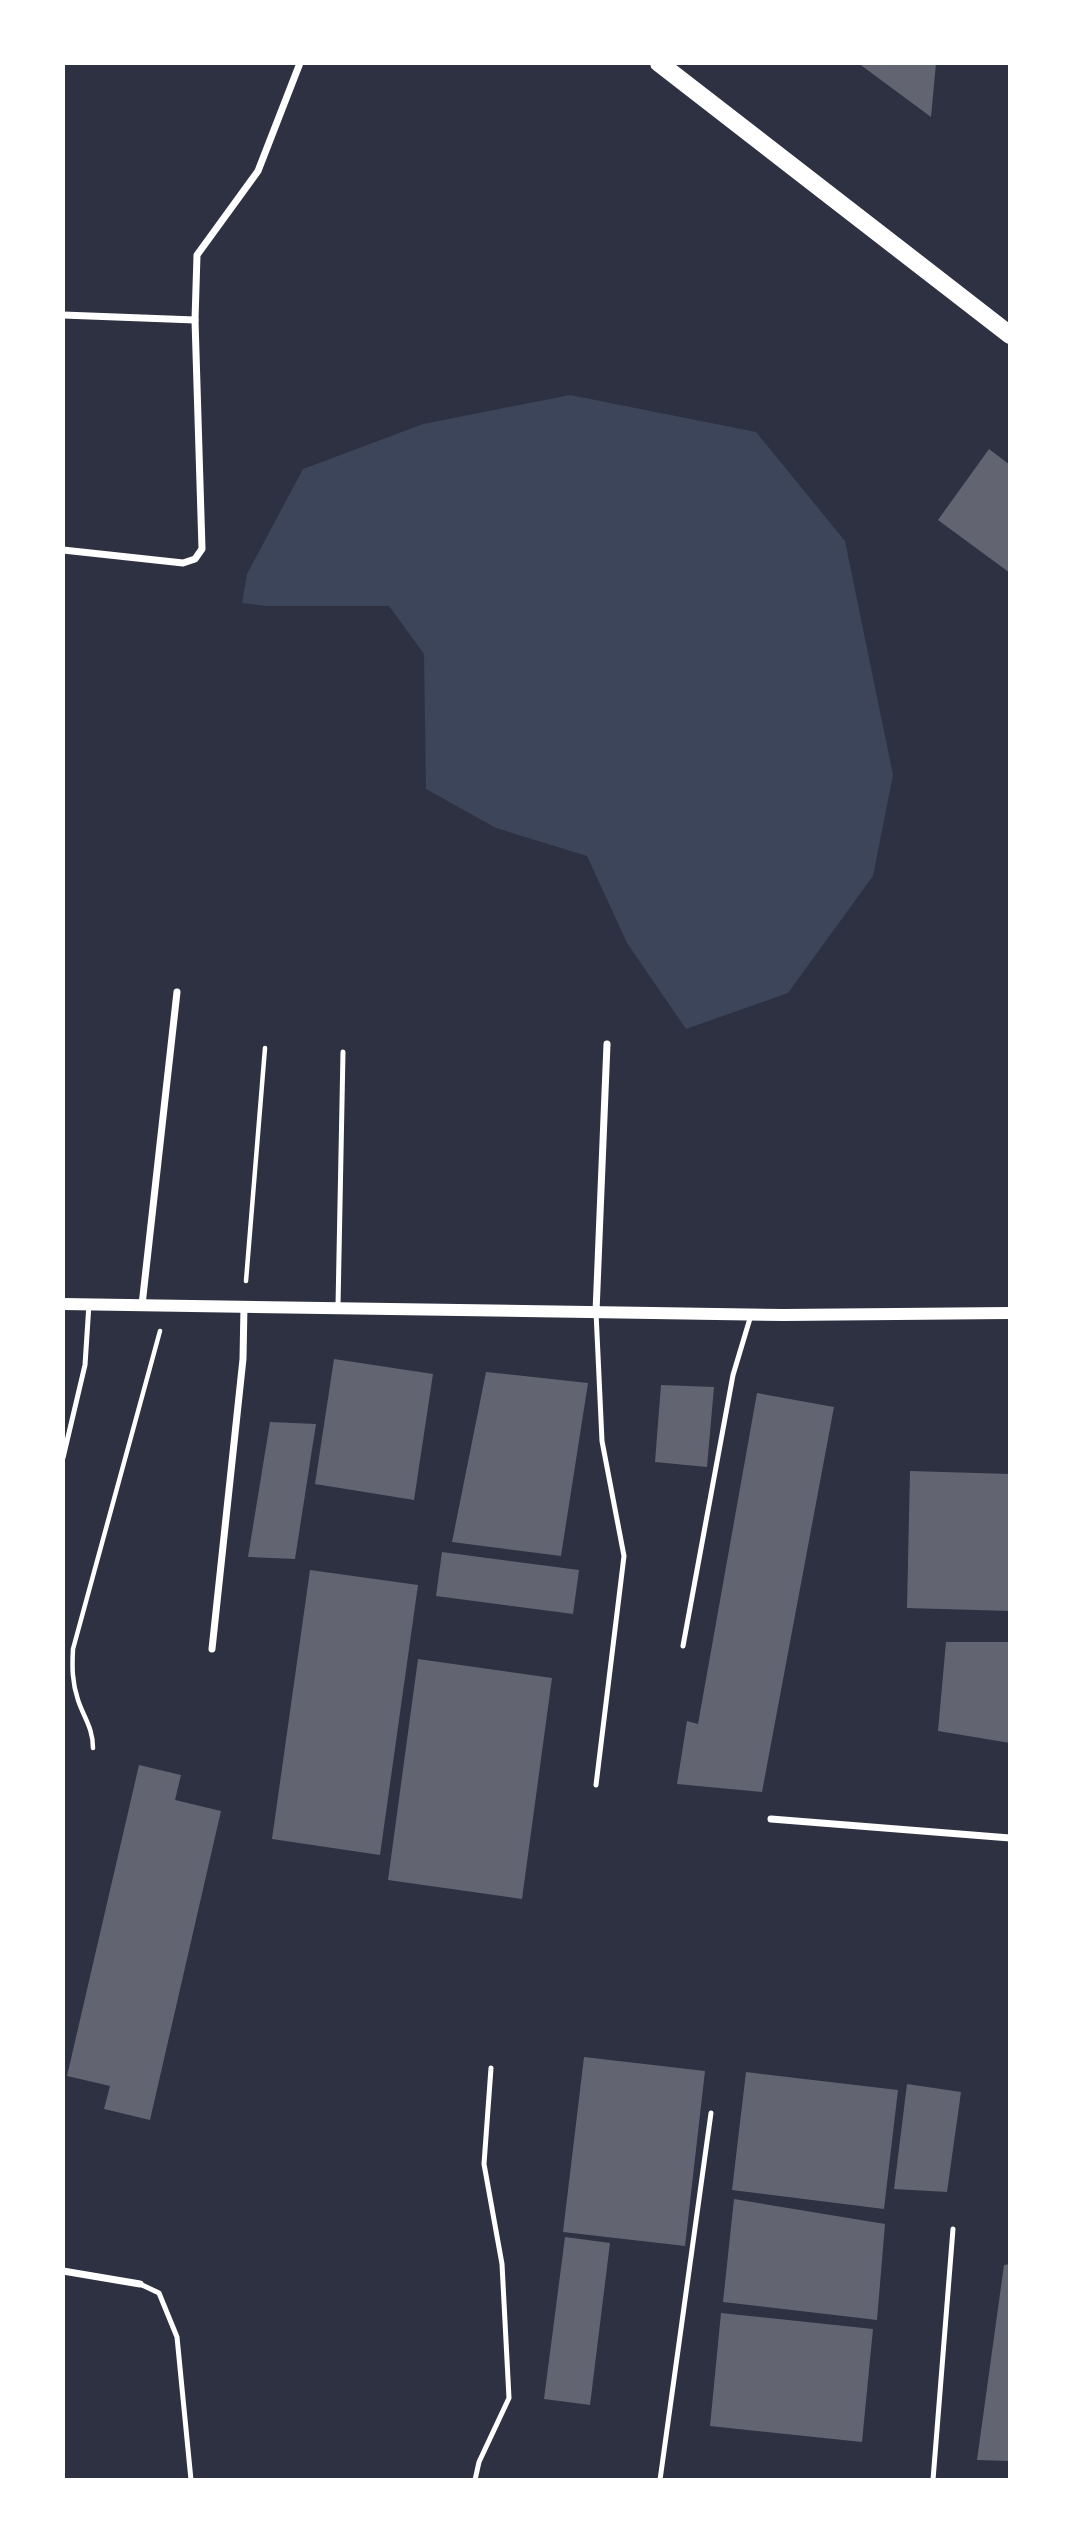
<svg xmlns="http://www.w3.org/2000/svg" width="1073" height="2543" viewBox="0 0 1073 2543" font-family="Spectral,serif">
	<rect width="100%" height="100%" fill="#2d3142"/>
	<path fill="#3c4559" d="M570,395L756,432L845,541L893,775L873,876L788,993L686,1029L627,943L587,856L496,828L426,789L424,654L389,606H266L242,603L247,574L303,469L423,424Z"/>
	<g fill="#626471">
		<path d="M858,63H936L931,117Z"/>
		<path d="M989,449L1010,465V573L938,520Z"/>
		<path d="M334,1359L433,1374L414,1500L315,1484Z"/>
		<path d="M486,1372L588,1383L561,1556L452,1542Z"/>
		<path d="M661,1385L714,1387L707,1467L655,1462Z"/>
		<path d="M757,1393L834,1407L762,1792L677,1784L687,1721L698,1724Z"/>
		<path d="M270,1422L316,1424L295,1559L248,1557Z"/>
		<path d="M910,1471L1010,1474V1611L907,1608Z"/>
		<path d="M442,1552L579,1570L573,1614L436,1596Z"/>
		<path d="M310,1570L418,1585L380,1855L272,1839Z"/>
		<path d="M946,1642H1010V1743L938,1731Z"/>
		<path d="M418,1659L552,1678L522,1899L388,1880Z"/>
		<path d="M139,1765L181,1775L175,1800L221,1811L150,2120L104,2109L110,2086L67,2076Z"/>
		<path d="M584,2057L705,2071L685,2246L563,2232Z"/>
		<path d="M746,2072L898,2090L884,2209L732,2190Z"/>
		<path d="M907,2084L961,2092L947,2192L894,2189Z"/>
		<path d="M734,2199L885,2224L877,2320L723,2302Z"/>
		<path d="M565,2237L610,2243L590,2405L544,2399Z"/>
		<path d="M1010,2264V2461L977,2460L1004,2265Z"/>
		<path d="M721,2313L873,2329L862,2442L710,2426Z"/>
	</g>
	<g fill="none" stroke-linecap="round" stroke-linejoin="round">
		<g stroke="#fff" stroke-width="4.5">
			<path d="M246,1281L265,1048"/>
			<path d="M93,1748C93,1728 84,1718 78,1700C72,1682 72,1667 73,1649L160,1331"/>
		</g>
		<g stroke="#fff" stroke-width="5">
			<path d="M338,1306L343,1052"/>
			<path d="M596,1312L602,1441L624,1556L596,1785"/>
			<path d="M63,1458L85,1365L89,1304"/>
			<path d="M683,1646L733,1375L751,1315"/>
			<path d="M140,2284L159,2293L177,2337L191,2480"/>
			<path d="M475,2480L479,2462L509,2398L502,2264L484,2164L491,2068"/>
			<path d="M660,2480L711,2113"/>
			<path d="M933,2480L953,2229"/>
		</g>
		<g stroke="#fff" stroke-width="7">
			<path d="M63,315L195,320"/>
			<path d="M63,550L183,563L195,559L202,549L195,320L197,255L258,171L300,63"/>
			<path d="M142,1305L177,992"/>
			<path d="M596,1312L607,1044"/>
			<path d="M212,1649L243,1359L244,1306"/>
			<path d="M771,1819L1010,1838"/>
			<path d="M63,2271L140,2284"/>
		</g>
		<path stroke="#fff" stroke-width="12" d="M63,1304L783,1315L1010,1313"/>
		<path stroke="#fff" stroke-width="18" d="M659,63L1010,335"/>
	</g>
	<rect width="1073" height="2543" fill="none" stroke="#ffffff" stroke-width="130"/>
</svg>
